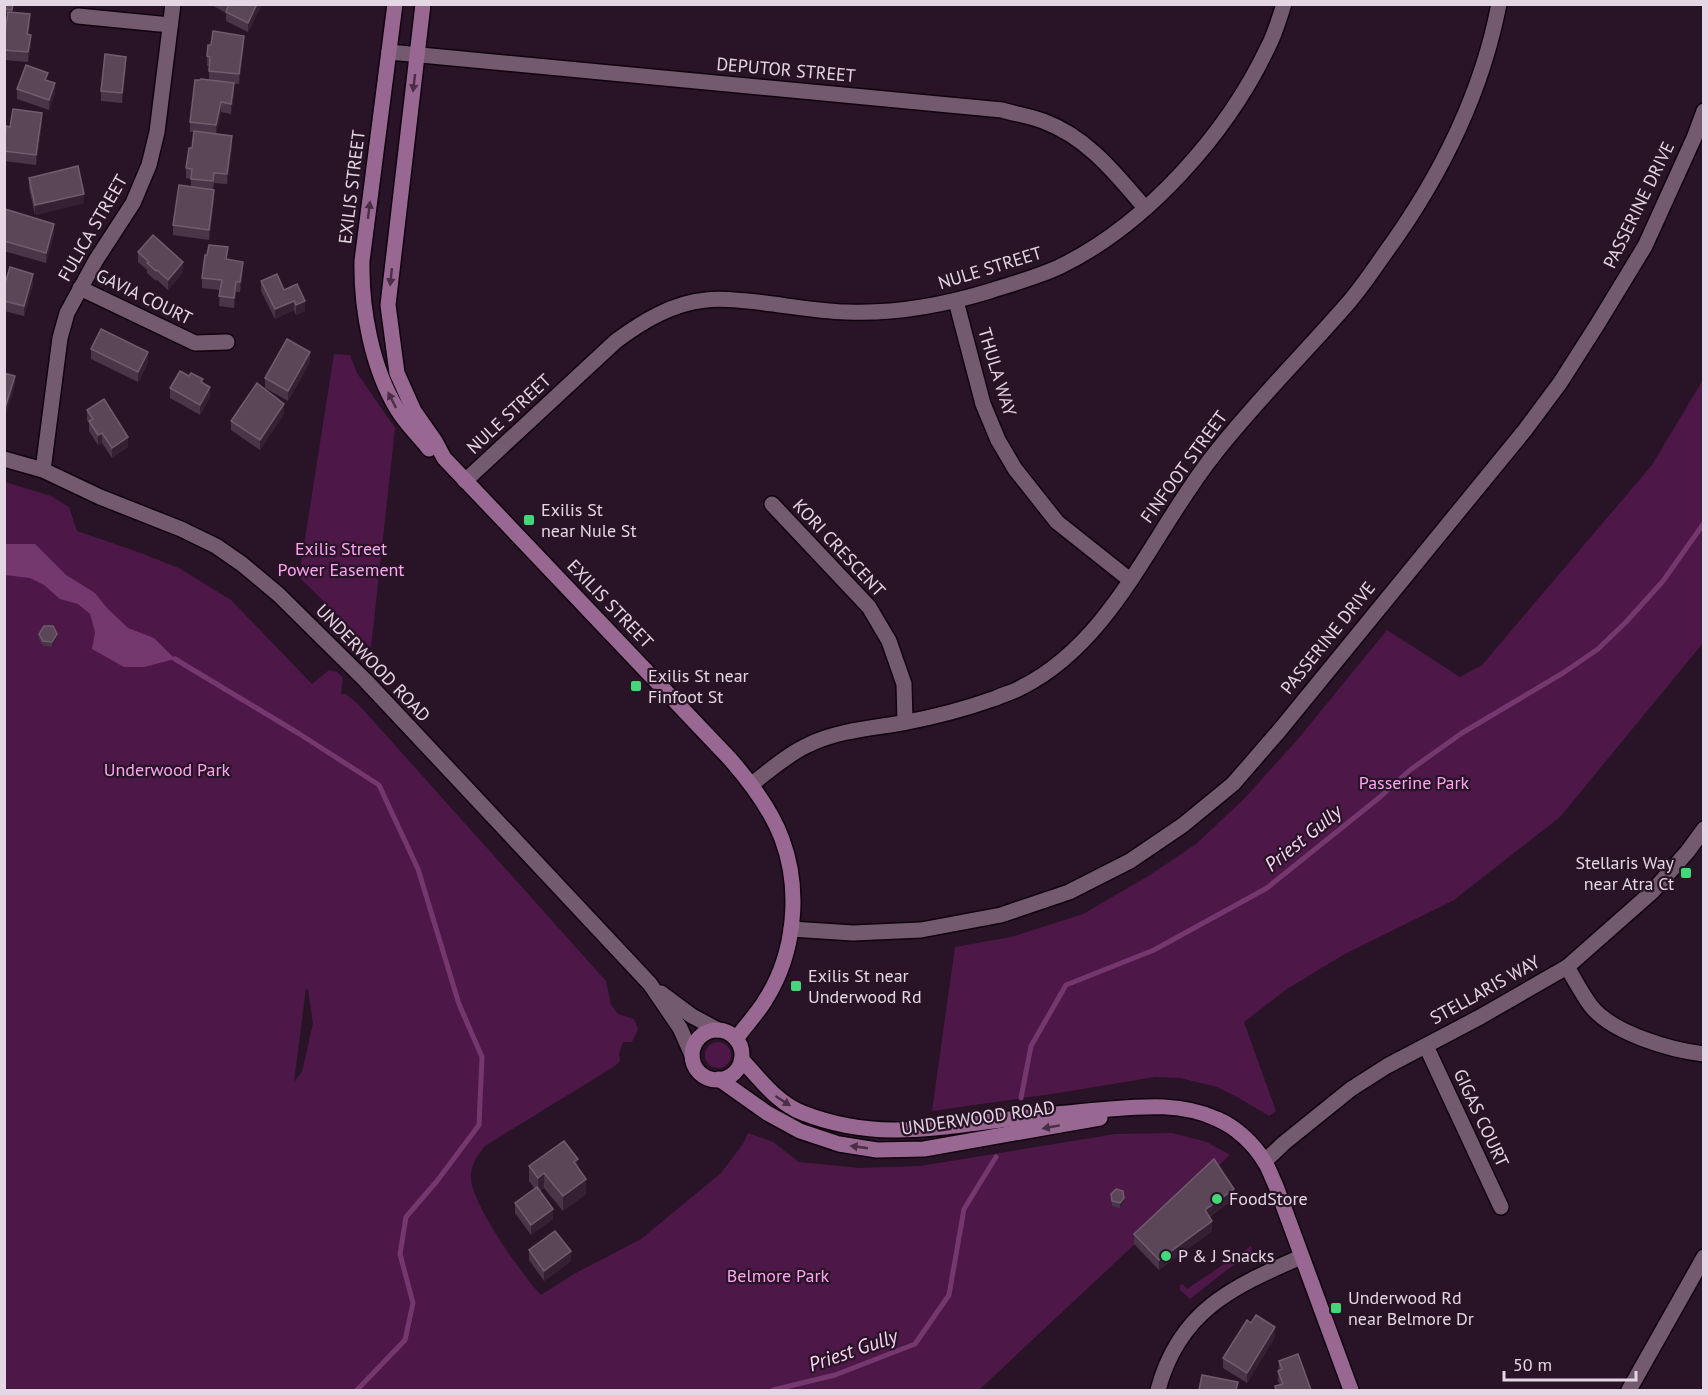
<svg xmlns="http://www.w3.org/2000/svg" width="1708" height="1395" viewBox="0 0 1708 1395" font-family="'PT Sans',sans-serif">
	<rect width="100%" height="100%" fill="#281426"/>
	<g fill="#4d1748" fill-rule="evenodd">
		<path d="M334,354L350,355L357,373L395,428L371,648L299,577Z"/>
		<path d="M1703,380V643L1560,817L1454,900L1343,955L1287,989L1244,1022L1276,1111L1269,1116L1239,1098L1217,1087L1180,1078L1155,1077L1052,1094L932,1111L955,947L1011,937L1083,914L1150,875L1196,844L1244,799L1298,739L1387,630L1460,677L1482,665L1652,465Z"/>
		<path d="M5,482L51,496L69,507L77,531L138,552L179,568L231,600L312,684L329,670L337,672L343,678L341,694H346L359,705L606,981L611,1005L618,1014L634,1019L638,1029L632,1042H623L619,1054L620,1061L615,1066L485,1146C477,1156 470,1166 471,1179C473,1206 522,1275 541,1295L574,1274L641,1239L721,1173L743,1144L748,1133L773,1142L799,1162L860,1168L920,1166L1115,1134L1172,1133L1207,1142L1230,1155L979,1390H5ZM306,988L308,990L313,1023L302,1072L294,1082Z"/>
		<circle cx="718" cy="1055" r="13"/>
		<path d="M1251,1246L1252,1250L1249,1256L1228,1269L1190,1299L1180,1290V1285L1183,1284L1187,1289Z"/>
	</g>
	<path fill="#75386e" d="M4,544H35L66,575L95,593L107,608L128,628L154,638L175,659L144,667H124L92,649L95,632L90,614L78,604L60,599L44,585L30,578L5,575Z"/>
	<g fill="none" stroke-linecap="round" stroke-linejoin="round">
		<g stroke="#75386e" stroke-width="5">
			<path d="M175,659L298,733L379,785L418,869L459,1004L482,1057L479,1125L437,1181L406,1217L400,1254L413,1303L405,1340L357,1390"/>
			<path d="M1021,1098L1031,1046L1066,985L1154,950L1267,888L1380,797L1410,770L1462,733L1563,673L1598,649L1626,622L1663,581L1704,523"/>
			<path d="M773,1390L835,1375L915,1344L949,1295L964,1209L996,1157"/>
		</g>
		<defs>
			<g id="street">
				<path d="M78,16L170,25"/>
				<path d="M389,52L1002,110C1015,114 1030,116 1043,121C1087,137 1115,173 1145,208"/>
				<path d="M80,288L195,343L227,342"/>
				<path d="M956,301L983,404L998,440L1015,469L1057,522L1130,580"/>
				<path d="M4,459L43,470L100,497L181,529L216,546L242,564L279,595L366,681L650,984L680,1028L692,1055"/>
				<path d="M43,470L60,338L67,313L96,260L133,203L149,165L157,132L173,4"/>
				<path d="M465,481L616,341C643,321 673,303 706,300C720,298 734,300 747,301C780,304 813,311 847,312C895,314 944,305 990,291C1012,284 1037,277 1059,267C1146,225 1227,134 1268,47C1275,34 1279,19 1284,4"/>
				<path d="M772,504L869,607L889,641L904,684L905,722"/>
				<path d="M752,784C769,771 788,754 808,745C836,731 872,728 902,723C935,717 965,709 996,698C1004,694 1014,692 1022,687C1113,641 1152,533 1213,456C1255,402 1304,354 1349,302C1361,288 1372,272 1383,256C1438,181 1481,97 1499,4"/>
				<path d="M791,929L853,933L921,930L1001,915L1069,892L1130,861L1183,825L1233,784L1279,731L1525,430L1560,383L1597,325L1645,246L1694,138L1704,111"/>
				<path d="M1567,967C1575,980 1582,994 1591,1006C1612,1033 1670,1050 1704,1054"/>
				<path d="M661,993L692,1016L718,1030"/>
				<path d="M1426,1046L1501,1207"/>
				<path d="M1265,1161L1284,1143L1351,1089L1387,1066L1480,1017L1567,967L1652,892L1688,851L1704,829"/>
				<path d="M1158,1390C1179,1311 1232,1287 1301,1257"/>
				<path d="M1629,1390L1704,1257"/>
			</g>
			<g id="secondary">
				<path d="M395,4L362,261C361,309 372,368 397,409C405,423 419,436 429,449"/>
				<path d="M423,4L388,305L397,373L414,411L435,441L444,458L730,759C751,783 771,809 782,839C801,890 795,953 766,999C758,1013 746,1025 736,1039"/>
				<circle cx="717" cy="1055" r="25"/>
				<path d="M742,1060C760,1079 777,1103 803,1113C872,1140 930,1129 1001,1120C1037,1116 1073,1112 1110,1109C1146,1106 1183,1103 1217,1119C1236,1127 1254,1144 1264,1161C1269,1168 1272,1178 1276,1186L1351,1390"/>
				<path d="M719,1079L767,1113L800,1131L839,1144L877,1150L924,1149L1100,1118"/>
			</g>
		</defs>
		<use href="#street" stroke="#10020f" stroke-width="18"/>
		<use href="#secondary" stroke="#10020f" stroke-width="18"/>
		<use href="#street" stroke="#735a6f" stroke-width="15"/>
		<use href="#secondary" stroke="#996892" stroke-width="15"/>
	</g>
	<g fill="#4a3447">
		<path d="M4,4H13L12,12L30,24L28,34L31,44L28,62L4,60V37L7,14H4Z"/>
		<path d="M210,4H262L248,32L226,21V13Z"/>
		<path d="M244,45L239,84H234V93L231,114L221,112L216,134L232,146L227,184L214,183L213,189L214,200L209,240L173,235V225L191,187V179L186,178V168L192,148L194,132H190V122L200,80H209V66H207V56Z"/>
		<path d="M126,67L122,103L101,101V91Z"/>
		<path d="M48,81L55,93L49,110L17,99V89Z"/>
		<path d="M42,123L36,165L4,161V134L10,127Z"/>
		<path d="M29,178L84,203L35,215L29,188Z"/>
		<path d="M4,212L54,234L46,263L4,251Z"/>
		<path d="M138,252L183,272L168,290L157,280L156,281L147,273V270L138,262Z"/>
		<path d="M228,259L243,271L240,292H236L234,308L219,306L220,290L202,288V278Z"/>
		<path d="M261,281L284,290L305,311L296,315L294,310L275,319L261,291Z"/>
		<path d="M33,284L24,316L4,311V287Z"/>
		<path d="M91,349L148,362L138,382L91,359Z"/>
		<path d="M310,362L288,401L265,388V378Z"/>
		<path d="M203,383L210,397L200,415L170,398V388Z"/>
		<path d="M87,410L128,447L112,458L102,443L98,445L89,431V423L87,420Z"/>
		<path d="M284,414L260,450L231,430V421Z"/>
		<path d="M39,634L57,639L52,647L43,646L39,639Z"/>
		<path d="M529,1166L578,1169L586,1194L563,1211L544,1188L540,1191L553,1219L531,1235L515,1213V1203L535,1189L529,1181Z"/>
		<path d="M1111,1194L1124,1203L1120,1208L1112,1206Z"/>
		<path d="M1234,1199L1209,1217L1212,1231L1159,1270L1134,1244V1234Z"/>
		<path d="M529,1250L571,1261L544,1281L529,1260Z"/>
		<path d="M1275,1337L1247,1383L1223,1368V1358Z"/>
		<path d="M1279,1361L1311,1390H1275V1386L1280,1385L1278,1381Z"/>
	</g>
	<g fill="#352033">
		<path d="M257,4H262L248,32V23Z"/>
		<path d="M31,35V44L28,62V52Z"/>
		<path d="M244,36V45L239,84V74Z"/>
		<path d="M126,57V67L122,103V93Z"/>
		<path d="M55,83V93L49,110V100Z"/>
		<path d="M234,83V93L231,114V104Z"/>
		<path d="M221,102V112L216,135V125Z"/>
		<path d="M42,113V123L36,165V155Z"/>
		<path d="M232,136V146L227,184V174Z"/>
		<path d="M214,190V200L209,240V230Z"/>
		<path d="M84,194V203L35,215V205Z"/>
		<path d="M54,224V234L46,263V253Z"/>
		<path d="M183,262V272L168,290V280Z"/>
		<path d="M243,262V271L240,292V282Z"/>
		<path d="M33,274V284L24,316V306Z"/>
		<path d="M236,282V292L234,308V298Z"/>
		<path d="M294,301V310L275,319V309Z"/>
		<path d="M305,301V311L296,315V305Z"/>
		<path d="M148,352V362L138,382V372Z"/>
		<path d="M310,352V362L288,401V391Z"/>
		<path d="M15,376V386L5,418V408Z"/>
		<path d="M210,387V397L200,415V405Z"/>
		<path d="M284,404V414L260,450V440Z"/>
		<path d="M102,433V443L98,445V435Z"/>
		<path d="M128,437V447L112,458V448Z"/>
		<path d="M57,634V639L52,647V642Z"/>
		<path d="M578,1159V1174L574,1162Z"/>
		<path d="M544,1173V1188L538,1193V1178Z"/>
		<path d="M586,1179V1194L563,1211V1196Z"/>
		<path d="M1234,1189V1199L1205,1219V1210Z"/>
		<path d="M1124,1198V1203L1120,1208V1203Z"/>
		<path d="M553,1209V1219L531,1235V1225Z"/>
		<path d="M1212,1221V1231L1159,1270V1260Z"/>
		<path d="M571,1251V1261L544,1281V1271Z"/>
		<path d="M1275,1327V1337L1247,1383V1373Z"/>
	</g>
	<g fill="#5a4657" stroke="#705c6d" stroke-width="1.5">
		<path d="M4,4H13L12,10L4,9Z"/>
		<path d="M229,4H257L248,23L226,12Z"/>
		<path d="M8,12L30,14L27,34L31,35L28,52L4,50V37Z"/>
		<path d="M213,31L244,36L239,74L209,71L210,57L207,56L208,45H211Z"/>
		<path d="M105,54L126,57L122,93L101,91Z"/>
		<path d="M26,65L48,73L45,80L55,83L49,100L17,89Z"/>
		<path d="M201,79L234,83L231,104L221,102L216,125L190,122L195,80H200Z"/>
		<path d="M13,109L42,113L36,155L4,151L6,126L10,127Z"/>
		<path d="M194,131L232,136L227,174L214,173L213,181L191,179L192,169L186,168L189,148H192Z"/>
		<path d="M78,166L84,194L35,205L29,178Z"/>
		<path d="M179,185L214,190L209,230L173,225Z"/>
		<path d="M5,209L54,224L46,253L4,241V212Z"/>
		<path d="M153,235L183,262L168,280L157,270L156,271L147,263L149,262L138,252Z"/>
		<path d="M209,245L228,247L226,259L243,262L240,282H236L234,298L219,296L222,280L202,278L205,255H207Z"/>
		<path d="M10,267L33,274L24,306L4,301V287Z"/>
		<path d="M277,274L284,290L297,284L305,301L296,305L294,301L275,309L261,281Z"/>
		<path d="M101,329L148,352L138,372L91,349Z"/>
		<path d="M287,339L310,352L288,391L265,378Z"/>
		<path d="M180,371L189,376L191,373L203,379L201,382L210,387L200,405L170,388Z"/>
		<path d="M4,373L15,376L5,408H4Z"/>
		<path d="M257,383L284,404L260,440L231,421Z"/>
		<path d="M104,399L128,437L112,448L102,433L98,435L89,421L93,419L87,410Z"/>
		<path d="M44,626H53L57,634L52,642L43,641L39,634Z"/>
		<path d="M564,1141L578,1159L574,1162L586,1179L563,1196L544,1173L538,1178L529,1166Z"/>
		<path d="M1214,1159L1234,1189L1205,1210L1212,1221L1159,1260L1134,1234Z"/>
		<path d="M537,1187L553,1209L531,1225L515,1203Z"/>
		<path d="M1116,1189L1123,1191L1124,1198L1120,1203L1112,1201L1111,1194Z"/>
		<path d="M555,1231L571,1251L544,1271L529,1250Z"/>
		<path d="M1256,1315L1275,1327L1247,1373L1223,1358L1247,1320L1251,1323Z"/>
		<path d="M1298,1354L1311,1390H1276L1275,1386L1283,1384L1278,1371L1282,1369L1279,1361Z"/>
		<path d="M1202,1375L1238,1382L1236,1390H1199Z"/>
	</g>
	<defs><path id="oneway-solid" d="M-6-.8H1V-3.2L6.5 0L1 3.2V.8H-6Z" transform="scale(1.5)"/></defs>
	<g fill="#4a2d46">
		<use href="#oneway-solid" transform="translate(414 83) rotate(97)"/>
		<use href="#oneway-solid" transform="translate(369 210) rotate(-83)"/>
		<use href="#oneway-solid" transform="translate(391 277) rotate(96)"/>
		<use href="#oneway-solid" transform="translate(392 400) rotate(-117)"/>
		<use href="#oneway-solid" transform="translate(783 1101) rotate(33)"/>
		<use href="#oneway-solid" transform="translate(1051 1127) rotate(170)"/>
		<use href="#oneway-solid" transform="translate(859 1147) rotate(-172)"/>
	</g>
	<g fill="#44d77a" stroke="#281426" stroke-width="2">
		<rect x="523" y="514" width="12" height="12" rx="3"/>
		<rect x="630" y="680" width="12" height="12" rx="3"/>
		<rect x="1680" y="867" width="12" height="12" rx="3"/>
		<rect x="790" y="980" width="12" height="12" rx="3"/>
		<circle cx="1217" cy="1199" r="6"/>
		<circle cx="1166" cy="1256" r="6"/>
		<rect x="1330" y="1302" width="12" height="12" rx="3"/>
	</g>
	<g text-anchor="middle" stroke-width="4.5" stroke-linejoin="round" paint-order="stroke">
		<g font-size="18" fill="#e4d6e2" stroke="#281426">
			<text transform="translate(786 70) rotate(5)" y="6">DEPUTOR STREET</text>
			<text transform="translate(352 187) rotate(-83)" y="6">EXILIS STREET</text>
			<text transform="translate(1639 205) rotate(-64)" y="6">PASSERINE DRIVE</text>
			<text transform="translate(93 228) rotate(-60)" y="6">FULICA STREET</text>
			<text transform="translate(990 268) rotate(-17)" y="6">NULE STREET</text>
			<text transform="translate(144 297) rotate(26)" y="6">GAVIA COURT</text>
			<text transform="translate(997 372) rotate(73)" y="6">THULA WAY</text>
			<text transform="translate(509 414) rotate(-43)" y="6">NULE STREET</text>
			<text transform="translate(1184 467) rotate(-54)" y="6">FINFOOT STREET</text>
			<text transform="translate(839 548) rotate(47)" y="6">KORI CRESCENT</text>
			<text transform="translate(610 604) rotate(46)" y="6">EXILIS STREET</text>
			<text transform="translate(1328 638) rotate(-51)" y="6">PASSERINE DRIVE</text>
			<text transform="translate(373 663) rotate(46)" y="6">UNDERWOOD ROAD</text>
			<text transform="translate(1485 990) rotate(-29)" y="6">STELLARIS WAY</text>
			<text transform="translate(978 1118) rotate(-8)" y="6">UNDERWOOD ROAD</text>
			<text transform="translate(1481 1118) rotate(65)" y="6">GIGAS COURT</text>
		</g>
		<g font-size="18" fill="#e4d6e2" stroke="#281426" text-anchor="start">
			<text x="541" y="516">Exilis St<tspan x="541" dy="21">near Nule St</tspan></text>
			<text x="648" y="682">Exilis St near<tspan x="648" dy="21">Finfoot St</tspan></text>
			<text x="1674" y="869" text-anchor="end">Stellaris Way<tspan x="1674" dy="21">near Atra Ct</tspan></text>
			<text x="808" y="982">Exilis St near<tspan x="808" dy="21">Underwood Rd</tspan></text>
			<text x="1229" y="1205">FoodStore</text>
			<text x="1178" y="1262">P &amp; J Snacks</text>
			<text x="1348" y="1304">Underwood Rd<tspan x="1348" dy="21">near Belmore Dr</tspan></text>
		</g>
		<g font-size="18" fill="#fea5f2" stroke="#281426">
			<text x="341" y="555">Exilis Street<tspan x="341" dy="21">Power Easement</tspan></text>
			<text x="167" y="776">Underwood Park</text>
			<text x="1414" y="789">Passerine Park</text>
			<text x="778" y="1282">Belmore Park</text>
		</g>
		<g font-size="20" font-style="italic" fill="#fad5f3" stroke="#281426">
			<text transform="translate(1303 838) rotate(-39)" y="7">Priest Gully</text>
			<text transform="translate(853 1350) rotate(-19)" y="7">Priest Gully</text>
		</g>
	</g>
	<rect width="1708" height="1395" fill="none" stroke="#e4d6e2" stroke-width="12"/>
	<path d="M1504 1371v9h132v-9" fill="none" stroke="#e4d6e2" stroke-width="3"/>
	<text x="1513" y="1371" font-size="18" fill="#e4d6e2" stroke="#281426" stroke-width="4.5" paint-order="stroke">50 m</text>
</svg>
